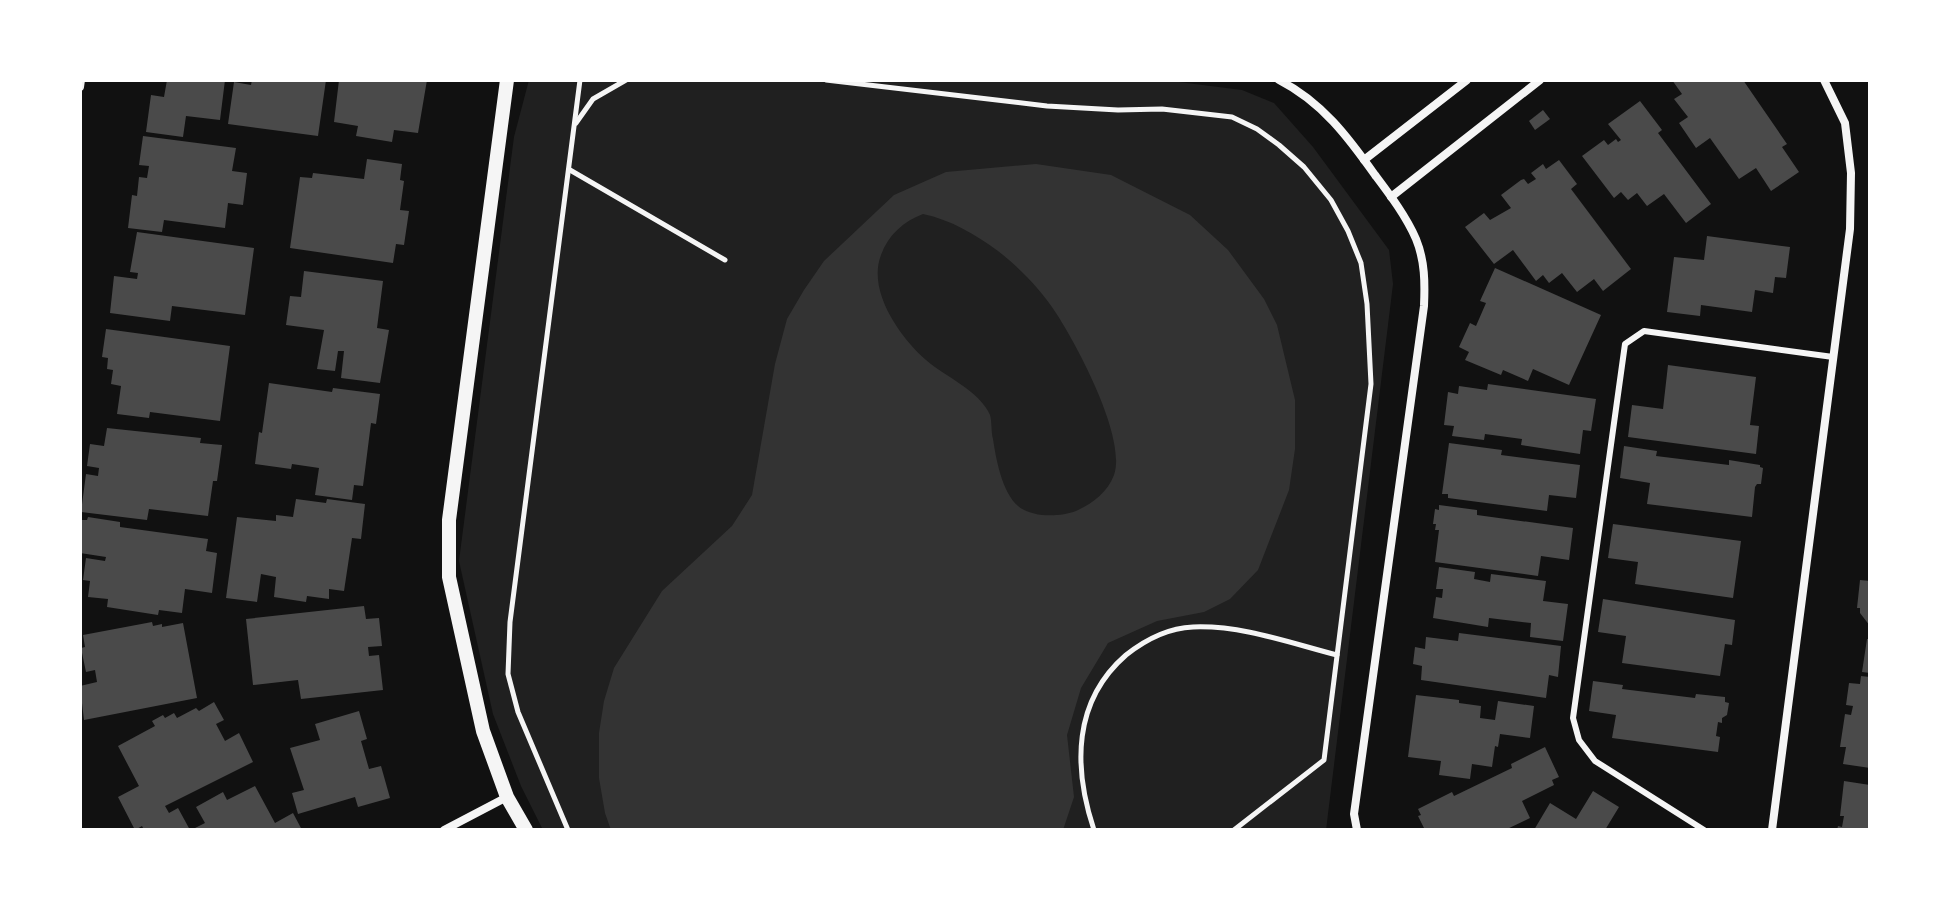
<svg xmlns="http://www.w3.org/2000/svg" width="1950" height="910" viewBox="0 0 1950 910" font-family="'PT Sans Narrow',sans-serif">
	<rect width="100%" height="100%" fill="#111"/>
	<path fill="#202020" d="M529,80H1163L1242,90L1274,103L1313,147L1389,250L1393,284L1326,830H543L521,786L493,714L459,561L514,137Z"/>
	<path fill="#333" fill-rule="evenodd" d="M1036,164L1111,175L1190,215L1228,250L1264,299L1277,325L1295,400V449L1289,490L1258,570L1230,599L1204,612L1157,621L1108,643L1081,688L1067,735L1074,797L1063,830H611L605,813L599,778V733L604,701L614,668L662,591L732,526L752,495L775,364L787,319L804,290L824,261L894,195L946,172ZM923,214C951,220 975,234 998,251C1019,267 1042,291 1056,313C1077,345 1127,438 1114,475C1107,493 1093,503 1076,511C1060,517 1032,518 1018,506C1002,492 996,459 993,439C991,432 992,422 990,415C980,391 944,376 926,360C900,337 867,291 881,255C888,235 904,221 923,214Z"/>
	<g fill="#4a4a4a">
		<path d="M167,80H225L220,120L186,116L183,137L146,132L151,95L164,97Z"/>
		<path d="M252,80H326L318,136L228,124L234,82L251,85Z"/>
		<path d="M339,80H427L418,133L394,130L392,142L356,136L358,126L334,122Z"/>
		<path d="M1672,80H1743L1787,144L1782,147L1799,172L1771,191L1756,168L1739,179L1710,138L1696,148L1679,123L1688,117L1674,99L1682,94Z"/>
		<path d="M1640,101L1662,130L1658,133L1711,204L1686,223L1664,194L1647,206L1637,193L1628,200L1621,192L1614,198L1582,156L1604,140L1608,145L1616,139L1618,142L1621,140L1608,124Z"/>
		<path d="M1543,110L1550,119L1535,130L1529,121Z"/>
		<path d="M143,136L236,148L232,171L247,173L243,205L228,203L225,228L164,220L162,232L128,228L132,195L137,196L139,177L147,178L149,166L139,165Z"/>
		<path d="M367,159L402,164L400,180L404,181L400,210L409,211L404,245L396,244L393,263L290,248L300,177L312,178L313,173L364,179Z"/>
		<path d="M1559,160L1577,184L1571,189L1631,269L1603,291L1594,279L1577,292L1562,273L1549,283L1543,275L1536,281L1513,250L1494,264L1465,227L1484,213L1490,220L1511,208L1501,195L1521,180L1524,179L1528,184L1536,179L1531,173L1543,164L1546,169Z"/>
		<path d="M137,232L254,248L245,315L172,306L170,321L110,313L114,276L137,279L138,273L130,272Z"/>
		<path d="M1707,236L1790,247L1786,278L1775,277L1773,293L1755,290L1752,312L1701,305L1700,316L1667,312L1674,257L1704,260Z"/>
		<path d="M1495,268L1601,315L1569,385L1533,369L1528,381L1503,370L1501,375L1465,360L1469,352L1459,347L1470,323L1476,326L1486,303L1480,301Z"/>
		<path d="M304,271L383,281L377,328L389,330L380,383L341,378L344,351H338L335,371L317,369L324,330L286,325L290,296L301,297Z"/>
		<path d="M106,329L230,346L220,421L150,412L149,418L117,414L121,386L111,384L113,370L107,369L108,358L102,357Z"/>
		<path d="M1668,365L1756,377L1750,425L1759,426L1756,454L1628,437L1632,405L1663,409Z"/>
		<path d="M269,383L332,392L333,388L380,394L376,424L371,423L363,486L354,485L352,500L315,495L319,468L292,464L291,469L255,464L259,432L262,433Z"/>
		<path d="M1488,384L1596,399L1591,431L1583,430L1580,454L1521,445L1522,439L1485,434L1484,440L1452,436L1454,426L1444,425L1448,392L1458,394L1459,386L1487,390Z"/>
		<path d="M107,428L201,438L200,443L222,445L217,481H213L208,516L149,509L147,520L81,512L86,474L98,476L99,468L87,466L90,444L104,446Z"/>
		<path d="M1449,443L1502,450L1501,455L1580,465L1576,498L1549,495L1547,511L1448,498V494H1442Z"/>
		<path d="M1624,446L1657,451L1656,456L1729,465V460L1760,465V467L1763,468L1761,484H1757L1755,487L1752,517L1647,504L1650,483L1620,478Z"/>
		<path d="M296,499L326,503L327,499L365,504L361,539L352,538L344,591L329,589V599L307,596L306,602L274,597L276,577L261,574L257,602L226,598L237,517L276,521V515L293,517Z"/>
		<path d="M1439,505L1477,510V515L1573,528L1569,560L1541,556L1538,576L1435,562L1439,530H1435L1436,524H1433L1435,509L1439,510Z"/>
		<path d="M88,517L120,522V527L208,539L206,551L217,553L212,593L185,589L182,613L159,610L158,615L107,607L108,599L88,597L90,581L83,580L86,558L105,561L106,557L80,553L82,520H87Z"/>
		<path d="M1613,524L1741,541L1733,598L1635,584L1638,562L1608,558Z"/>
		<path d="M1439,567L1475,572L1474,579L1490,582L1491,574L1546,581L1543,601L1568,604L1563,641L1530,637L1531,623L1489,618L1488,627L1433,618L1436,597L1442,598L1443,589H1436Z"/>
		<path d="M1860,580L1870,581V626L1860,613V608H1857Z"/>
		<path d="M1603,599L1735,620L1732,645L1725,644L1720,676L1622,663L1626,636L1598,632Z"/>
		<path d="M364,606L366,619L379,618L382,646L368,647L369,656L379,655L383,690L301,699L298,680L253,685L246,619Z"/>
		<path d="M152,622L153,626L162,624V627L183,623L197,698L84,720L80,686L97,682L95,670L86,672L81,648L85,647L83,635Z"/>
		<path d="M1459,633L1561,646L1558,677L1549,675L1546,698L1421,680L1422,666L1413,664L1415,647L1425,649L1426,637L1458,641Z"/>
		<path d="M1867,639H1870V673L1862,672Z"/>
		<path d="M1861,676L1870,677V768L1843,764L1846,747H1840L1845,714L1851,715L1853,706L1846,705L1849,683L1860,684Z"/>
		<path d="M1593,681L1623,685L1622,689L1695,698L1696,694L1725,697V702L1729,703L1727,715L1722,718V723L1718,722L1716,736L1720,737L1718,752L1612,738L1616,715L1589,711Z"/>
		<path d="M1416,695L1459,700V703L1481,706L1480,718L1495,720L1498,701L1534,706L1530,738L1500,734L1498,747L1495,746L1492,767L1472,764L1470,779L1439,775L1441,761L1408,757Z"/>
		<path d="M214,702L224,720L216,724L225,741L239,733L253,762L165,806L169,813L178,808L190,830H144L142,826L135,830L118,797L139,786L118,746L155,726L152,721L163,715L165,718L174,713L177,718L196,708L199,711Z"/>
		<path d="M359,711L367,739L361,741L369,769L381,766L390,798L358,807L355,797L298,814L292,793L304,790L290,748L320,740L315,724Z"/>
		<path d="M1545,747L1559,777L1552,780L1554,785L1522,801L1530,818L1505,830H1425L1418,816L1421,815L1418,809L1452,792L1454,796L1512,768L1511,764Z"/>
		<path d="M1844,781L1870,785V830H1837L1838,826L1842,827L1844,816H1840Z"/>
		<path d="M255,786L275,823L293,813L302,830H191L205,823L196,807L223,792L227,800Z"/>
		<path d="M1593,791L1619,807L1605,830H1534L1550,803L1576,819Z"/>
	</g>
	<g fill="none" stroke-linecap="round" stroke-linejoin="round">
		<g stroke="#f5f5f5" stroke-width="5">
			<path d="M826,80L1047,106L1118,110L1162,109L1232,117L1257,129L1279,145L1304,167L1331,200L1348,231L1361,263L1367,304L1371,384L1324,760L1234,830"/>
			<path d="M576,123L593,99L626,80"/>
			<path d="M570,170L725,260"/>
			<path d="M568,830L518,712L508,674L510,622L580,80"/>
			<path d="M1094,830C1073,767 1073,701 1126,655C1145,640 1168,628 1193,627C1242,625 1290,643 1337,655"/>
		</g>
		<path stroke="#f5f5f5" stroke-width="6" d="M1704,830L1595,761L1579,740L1573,718L1625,344L1644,331L1833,357"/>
		<g stroke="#f5f5f5" stroke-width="8">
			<path d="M1279,80C1322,102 1348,137 1375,175C1390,195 1406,216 1416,239C1425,261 1425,283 1424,306L1354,814L1357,830"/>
			<path d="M80,87L81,80"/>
			<path d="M1364,160L1467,80"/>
			<path d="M1391,197L1540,80"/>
			<path d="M444,830L507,797"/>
			<path d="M1772,830L1850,229L1851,173L1845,123L1824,80"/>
		</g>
		<path stroke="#f5f5f5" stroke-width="14" d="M507,80L449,520V577L483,731L507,797L526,830"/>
	</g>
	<rect width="1950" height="910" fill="none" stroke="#ffffff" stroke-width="164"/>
</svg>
